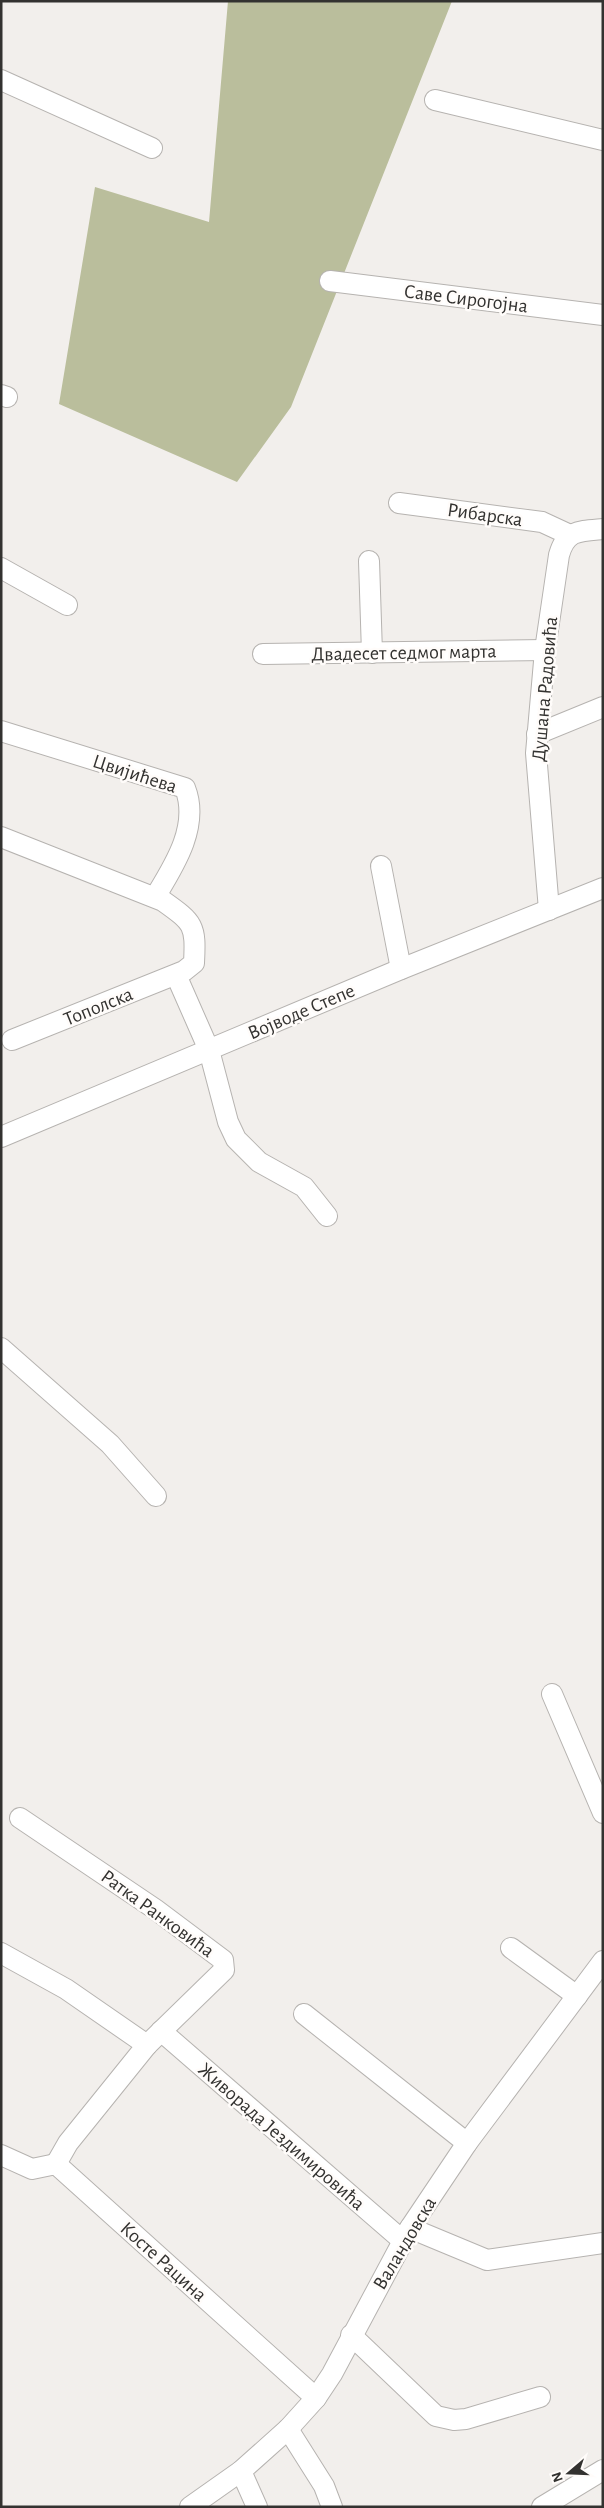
<svg xmlns="http://www.w3.org/2000/svg" width="604" height="2508" viewBox="0 0 604 2508" font-family="'Alegreya Sans',sans-serif">
	<rect width="100%" height="100%" fill="#f2efec"/>
	<path fill="#babe9c" d="M228,1H452L291,407L237,482L59,404L95,187L209,222Z"/>
	<g fill="none" stroke-linecap="round" stroke-linejoin="round">
		<defs>
			<g id="minor">
				<path d="M1,80L152,148"/>
				<path d="M435,100L603,140"/>
				<path d="M330,281L603,315"/>
				<path d="M1,395L7,397"/>
				<path d="M399,503L542,522L570,535"/>
				<path d="M369,561L372,653"/>
				<path d="M1,568L67,605"/>
				<path d="M263,654L545,650"/>
				<path d="M1,731L185,788C200,826 174,866 155,897"/>
				<path d="M537,734L603,707"/>
				<path d="M1,837L163,901C194,923 196,925 194,963L184,971L12,1040"/>
				<path d="M381,866L401,969"/>
				<path d="M549,910L536,753L545,650L559,555C566,530 579,531 603,529"/>
				<path d="M176,975L209,1050L228,1122L236,1139L259,1162L304,1187L327,1216"/>
				<path d="M1,1137L401,969L603,888"/>
				<path d="M1,1348L110,1444L156,1496"/>
				<path d="M552,1694L603,1813"/>
				<path d="M20,1818L155,1909L223,1960L224,1970L147,2045"/>
				<path d="M511,1948L577,1996"/>
				<path d="M1,1953L66,1989L147,2045L68,2143L56,2164"/>
				<path d="M304,2014L467,2143"/>
				<path d="M161,2031L402,2240"/>
				<path d="M1,2155L32,2169L56,2164L316,2398"/>
				<path d="M410,2228L487,2260L603,2243"/>
				<path d="M351,2335L436,2416L454,2420L466,2419L540,2397"/>
				<path d="M288,2429L324,2486L332,2507"/>
				<path d="M241,2471L257,2507"/>
				<path d="M190,2507L241,2471L288,2429L316,2398L332,2374L410,2228L467,2143L603,1961"/>
				<path d="M542,2507L603,2470"/>
			</g>
		</defs>
		<use href="#minor" stroke="#b6b3b0" stroke-width="22"/>
		<use href="#minor" stroke="#fff" stroke-width="20"/>
	</g>
	<g text-anchor="middle" stroke-width="5" stroke-linejoin="round" paint-order="stroke">
		<g font-size="20" fill="#333230" stroke="#fffcfa">
			<text transform="translate(466 298) rotate(7)" y="7">Саве Сирогојна</text>
			<text transform="translate(485 514) rotate(8)" y="7">Рибарска</text>
			<text transform="translate(404 652) rotate(-1)" y="7">Двадесет седмог марта</text>
			<text transform="translate(544 689) rotate(-85)" y="7">Душана Радовића</text>
			<text transform="translate(135 773) rotate(18)" y="7">Цвијићева</text>
			<text transform="translate(98 1006) rotate(-22)" y="7">Тополска</text>
			<text transform="translate(301 1011) rotate(-23)" y="7">Војводе Степе</text>
			<text transform="translate(158 1913) rotate(36)" y="7">Ратка Ранковића</text>
			<text transform="translate(282 2136) rotate(41)" y="7">Живорада Јездимировића</text>
			<text transform="translate(404 2243) rotate(-59)" y="7">Валандовска</text>
			<text transform="translate(164 2261) rotate(42)" y="7">Косте Рацина</text>
		</g>
	</g>
	<rect width="604" height="2508" fill="none" stroke="#333230" stroke-width="5"/>
	<g transform="translate(569 2473) rotate(251)" stroke="#fffcfa" stroke-width="4" paint-order="stroke">
	<path d="M0-4L9 19L0 12L-9 19Z" fill="#333230"/>
	<text y="-8" font-size="14" font-weight="bold" text-anchor="middle" fill="#333230">N</text>
	</g>
</svg>
